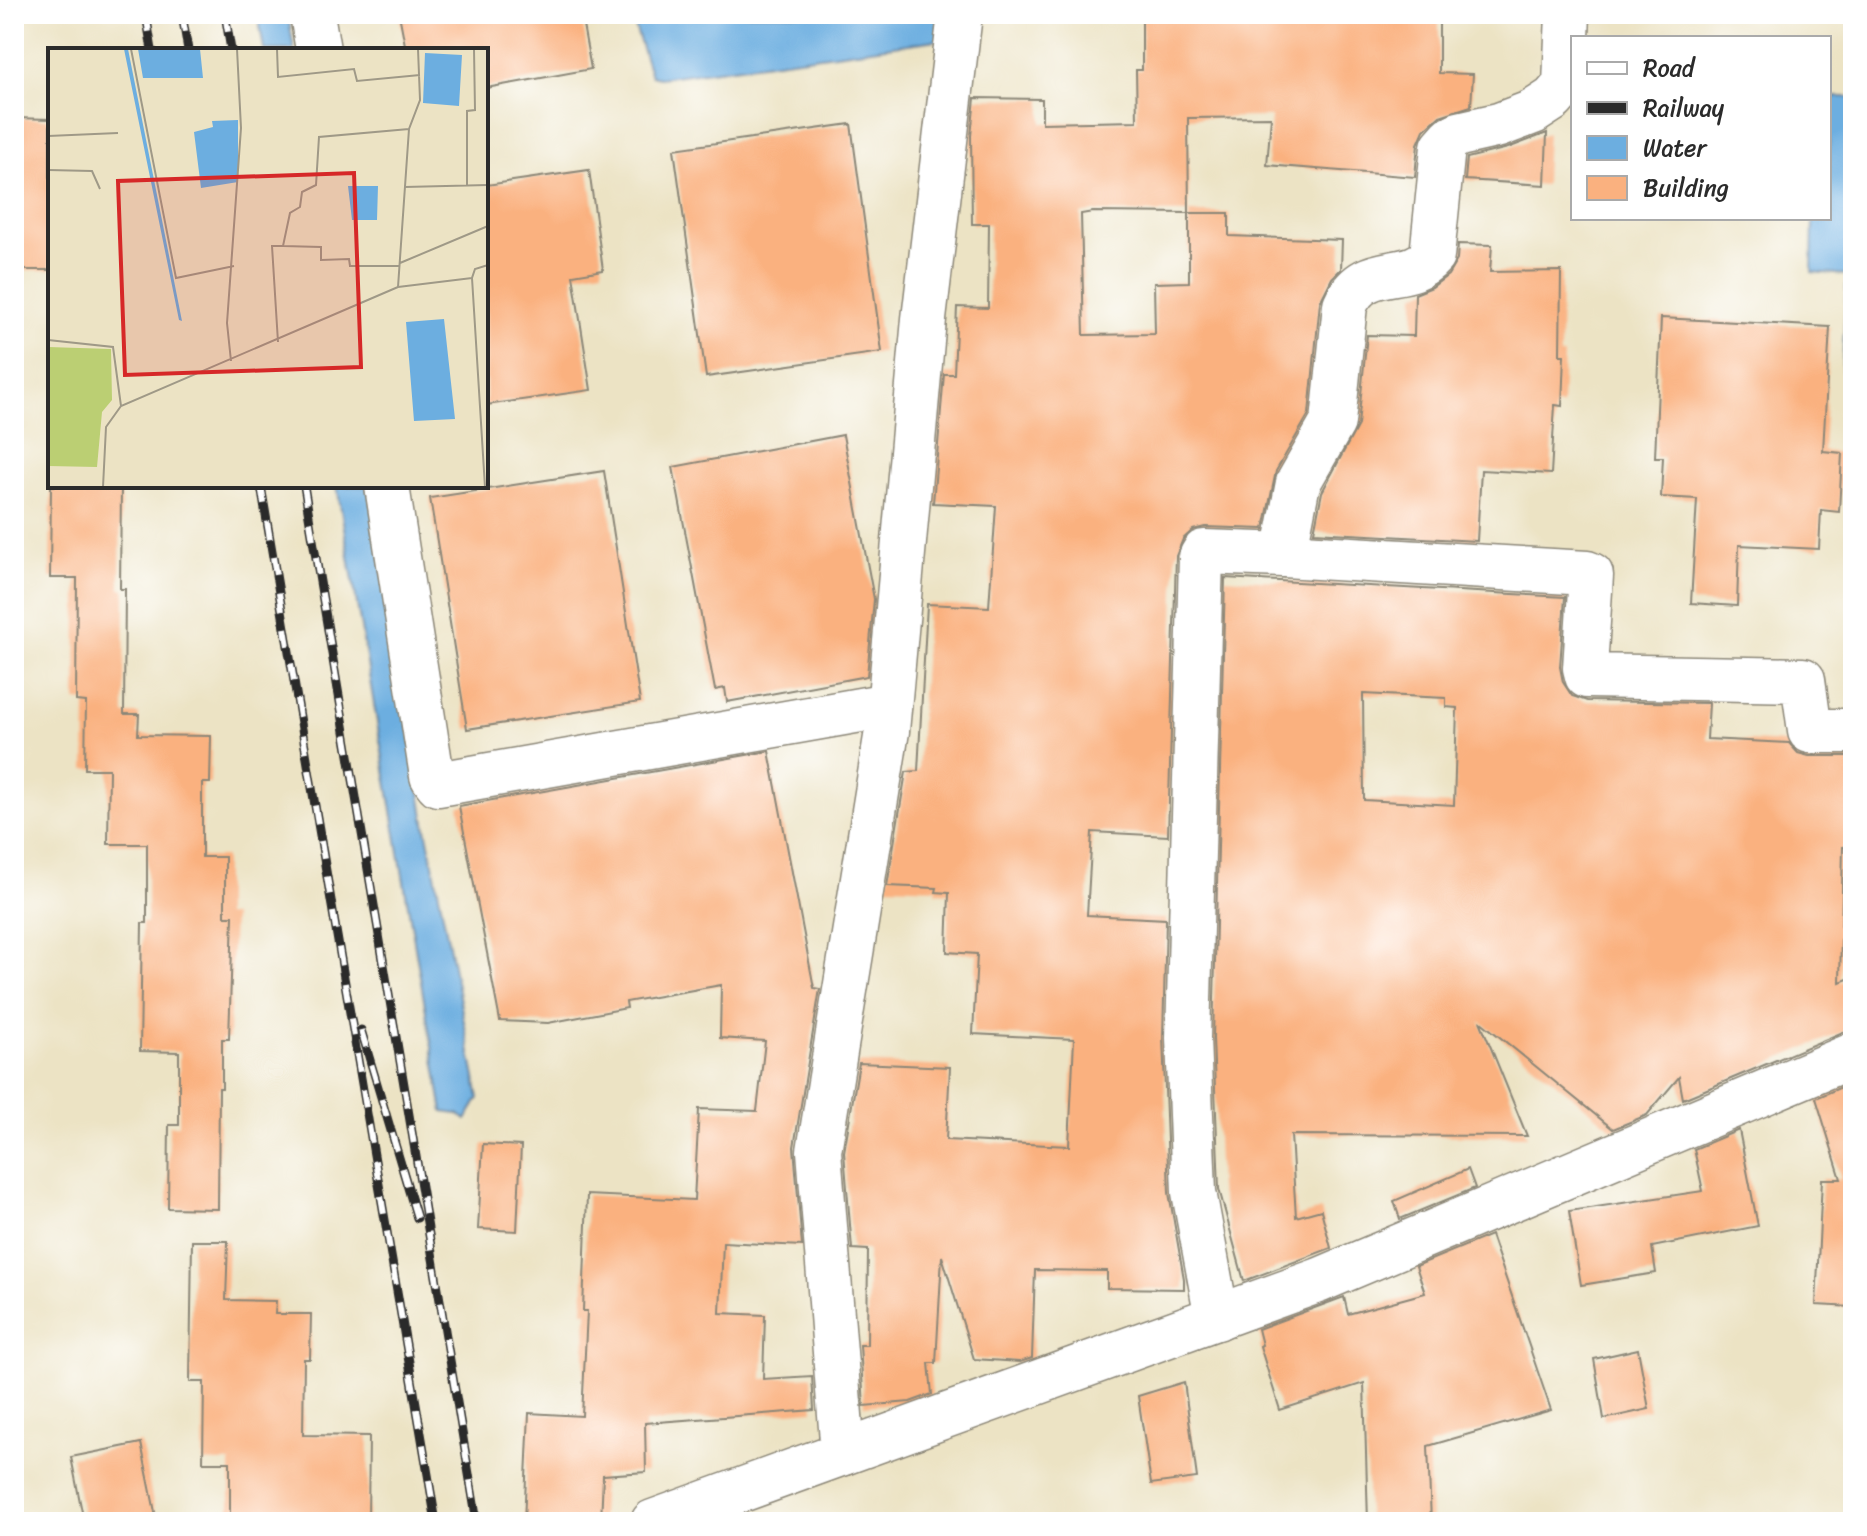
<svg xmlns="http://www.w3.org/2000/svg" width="1867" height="1536" viewBox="0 0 1867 1536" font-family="Sriracha,sans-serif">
	<rect width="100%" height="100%" fill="#fff"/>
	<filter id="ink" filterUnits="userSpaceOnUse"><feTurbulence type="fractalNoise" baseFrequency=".0125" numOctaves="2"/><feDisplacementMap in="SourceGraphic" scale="16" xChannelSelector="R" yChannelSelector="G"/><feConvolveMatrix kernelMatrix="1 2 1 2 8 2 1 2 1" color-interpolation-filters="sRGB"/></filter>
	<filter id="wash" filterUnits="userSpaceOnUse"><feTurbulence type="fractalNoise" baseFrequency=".006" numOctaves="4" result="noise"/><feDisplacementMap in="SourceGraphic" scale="32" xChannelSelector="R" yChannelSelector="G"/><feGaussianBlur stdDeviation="1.8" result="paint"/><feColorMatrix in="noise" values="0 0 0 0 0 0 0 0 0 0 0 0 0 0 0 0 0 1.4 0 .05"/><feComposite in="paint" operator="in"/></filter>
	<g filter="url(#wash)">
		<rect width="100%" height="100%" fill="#ece3c4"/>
		<g fill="#6caee0" stroke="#4c6c86" stroke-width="2">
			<path d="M258,14H288L294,50H264Z"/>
			<path d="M631,14H948L944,39L659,78L651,76Z"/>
			<path d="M1829,97H1853V372L1842,371L1847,275L1812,272L1813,218H1829Z"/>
			<path d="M337,486H368L426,828L479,1098L466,1120L458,1114L443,1112Z"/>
		</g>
		<g id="blocks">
			<g fill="#fab17f" fill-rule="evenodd">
				<path d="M399,14H581L591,69L486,88V50H406Z"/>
				<path d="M1142,14H1439V73L1473,74L1471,106L1440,116L1424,130L1418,144L1415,177L1267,165L1271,117L1188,118L1189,213H1229V236L1342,240L1341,269L1332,278L1320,302L1309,414L1276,471L1264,529L1205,527L1193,530L1183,539L1176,556L1168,836L1092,832L1087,915L1166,919L1163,1037L1169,1193L1184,1279V1289L1107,1288V1271L1035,1270L1032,1358L1020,1362L974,1359L942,1256L936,1363H929L932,1394L910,1402L864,1406L860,1345H867L868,1250L852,1249L844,1152L859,1063L950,1067L946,1140L1069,1146L1074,1039L973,1034L977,954L947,952L949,893L936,892L937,888L887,886L906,772L918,771L927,604L989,607L996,506L933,503L944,374H954L957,307L988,308L989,224H972L971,136L975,98L1042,99V123L1137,121L1136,70H1142ZM1093,212L1189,213V282L1154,283L1155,334L1084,335L1081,214Z"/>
				<path d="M14,118L50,119V270H14Z"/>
				<path d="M851,124L882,352L706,377L674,149Z"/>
				<path d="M1547,133L1545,185L1465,180L1467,158L1508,148Z"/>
				<path d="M589,170L603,270L573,275L591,390L486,405V185Z"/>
				<path d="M1458,244L1492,245L1490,272L1561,271L1560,355H1564L1562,406L1555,405L1551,474L1481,470L1477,541L1314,532L1322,492L1358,425L1367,335L1414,336L1415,294L1432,287L1448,275L1457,260Z"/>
				<path d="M1661,318L1830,327L1823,451L1842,453L1839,512L1821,510L1819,549L1739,545L1737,606L1691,603L1697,499L1661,497L1663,457H1655Z"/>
				<path d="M843,435L874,599L867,676L727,702L725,688L715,690L673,467Z"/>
				<path d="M604,471L640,702L467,729L430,498Z"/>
				<path d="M51,486H121L120,589H125L124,714H139L138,735L211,736L210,783H202V857H225V916H233L229,1039H222V1088H219L218,1209L168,1208L169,1125H179V1052L140,1051L142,923H147V844H108L109,769H85L86,702L76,701L77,578H50Z"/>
				<path d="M1225,578L1565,597L1560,667L1563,682L1572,696L1587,701L1709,703L1707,739L1789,743L1798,753L1809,756H1853L1849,848L1843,847L1840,982L1853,977V1031L1843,1032L1683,1099L1679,1077L1647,1115L1613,1129L1480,1021L1527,1136L1291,1135L1296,1217L1321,1210L1331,1248L1244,1281L1219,1189L1213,1038ZM1363,694L1446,698V707L1457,708L1454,805L1364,800Z"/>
				<path d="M769,751L814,988L820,989L794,1147L802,1246L723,1242L720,1313L765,1315L763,1379L812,1376L814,1410L645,1423L646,1472L603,1475L601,1522H524L529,1413L582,1416L587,1311H583L587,1195L694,1200L699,1109L757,1111L765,1041L720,1038L721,985L626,1002L627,1008L548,1023L500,1021L459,806Z"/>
				<path d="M1853,1082V1307L1816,1305L1822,1179H1841L1816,1098Z"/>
				<path d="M1739,1130L1758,1226L1652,1247L1656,1273L1581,1285L1569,1211L1703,1191L1694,1149Z"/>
				<path d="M483,1144L521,1146L517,1231L478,1229Z"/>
				<path d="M1468,1169L1475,1188L1400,1219L1394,1201Z"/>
				<path d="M1491,1235L1551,1410L1428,1446L1431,1522H1368L1364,1383L1280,1410L1260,1346L1262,1345L1258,1329L1344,1297L1348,1314L1425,1293L1416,1266Z"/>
				<path d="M192,1241H228L226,1300L276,1301L275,1314H311L310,1359H304L303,1435L369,1436L368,1522H230V1462H203L204,1382H190Z"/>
				<path d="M1638,1349L1649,1409L1604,1419L1594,1359Z"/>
				<path d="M1184,1382L1197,1478L1151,1484L1138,1396Z"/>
				<path d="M141,1443L157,1522H84L71,1457Z"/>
			</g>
		</g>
	</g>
	<g filter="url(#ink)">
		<use href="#blocks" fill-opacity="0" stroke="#8c8778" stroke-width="2"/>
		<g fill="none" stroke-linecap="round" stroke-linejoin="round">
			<defs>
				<g id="street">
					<path d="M312,14L318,50"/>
					<path d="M387,486L432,776L438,784L889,705"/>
					<path d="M1284,555L1587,573L1591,575L1585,668L1587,676L1803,680L1810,731H1853"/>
					<path d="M1217,1318L1194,1192L1188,1038L1201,557L1204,552L1284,555L1298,483L1333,422L1345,305C1365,260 1407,285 1432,256L1443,147L1451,138L1459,134L1499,125L1533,112L1553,99L1565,85L1568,14"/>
					<path d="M843,1453L819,1151L887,731L924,319L960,14"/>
					<path d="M653,1522L1320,1280L1853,1055"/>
				</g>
			</defs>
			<use href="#street" stroke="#8c8778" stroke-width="47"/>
			<use href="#street" stroke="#fff" stroke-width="44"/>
			<defs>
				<g id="rail">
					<path d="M146,14L152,50"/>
					<path d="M182,14L188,50"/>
					<path d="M225,14L231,50"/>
					<path d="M261,486L436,1522"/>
					<path d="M304,486L477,1522"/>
					<path d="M361,1030L417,1218"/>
				</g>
			</defs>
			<use href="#rail" stroke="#2b2b2b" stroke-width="9"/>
			<use href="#rail" stroke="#fff" stroke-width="6" stroke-dasharray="18" stroke-linecap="butt"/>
		</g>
	</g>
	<g transform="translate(48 48)">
		<rect width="440" height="440" fill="#ece3c4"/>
		<path d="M0,299L63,301L64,352L54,364L49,419L0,418Z" fill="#bbcf73"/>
		<path d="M76,1H80L134,273L131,272ZM90,1H152L155,30H95ZM377,5L414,7L411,58L375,55ZM190,72V134L153,140L146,84L165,79L164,73ZM330,138L329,172H304L300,138ZM396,271L407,371L366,373L358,274Z" fill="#6caee0"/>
		<path fill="none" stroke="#9f9987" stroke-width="2" d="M83,1L128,230L186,218M229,1L230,29L306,21L309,33L372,27M0,88L70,85M0,122L44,123L52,141M419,137V63L427,62L426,1M356,139L440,137M235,198L273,199V212L301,211L302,218H352M352,215L440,178M350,239L424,230M0,292L65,299L73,358M230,294L224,198H235L242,165L252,159L254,144L268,137L271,89L361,81M183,313L179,275L193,80L189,1M55,439L58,379L73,358L350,239L361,81L372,52L370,1M437,439L424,230L427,221L440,217"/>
		<path fill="#d62828" fill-opacity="0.15" stroke="#d62828" stroke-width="4" d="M306,125L313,319L77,327L70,133Z"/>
		<rect width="440" height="440" fill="none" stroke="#2b2b2b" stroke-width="4"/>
	</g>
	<rect width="1867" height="1536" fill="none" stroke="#fff" stroke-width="48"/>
	<rect x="1571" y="36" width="260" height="184" fill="#ffffff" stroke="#aaaaaa" stroke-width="2"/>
	<rect x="1587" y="62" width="40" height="12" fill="#ffffff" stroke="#aaaaaa" stroke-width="2"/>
	<text x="1643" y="76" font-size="24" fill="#2b2b2b">Road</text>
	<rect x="1587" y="102" width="40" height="12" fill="#2b2b2b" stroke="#aaaaaa" stroke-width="2"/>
	<text x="1643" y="116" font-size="24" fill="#2b2b2b">Railway</text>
	<rect x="1587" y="136" width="40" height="24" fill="#6caee0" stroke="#aaaaaa" stroke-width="2"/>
	<text x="1643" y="156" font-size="24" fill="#2b2b2b">Water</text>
	<rect x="1587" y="176" width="40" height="24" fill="#fab17f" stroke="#aaaaaa" stroke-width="2"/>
	<text x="1643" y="196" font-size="24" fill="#2b2b2b">Building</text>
</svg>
